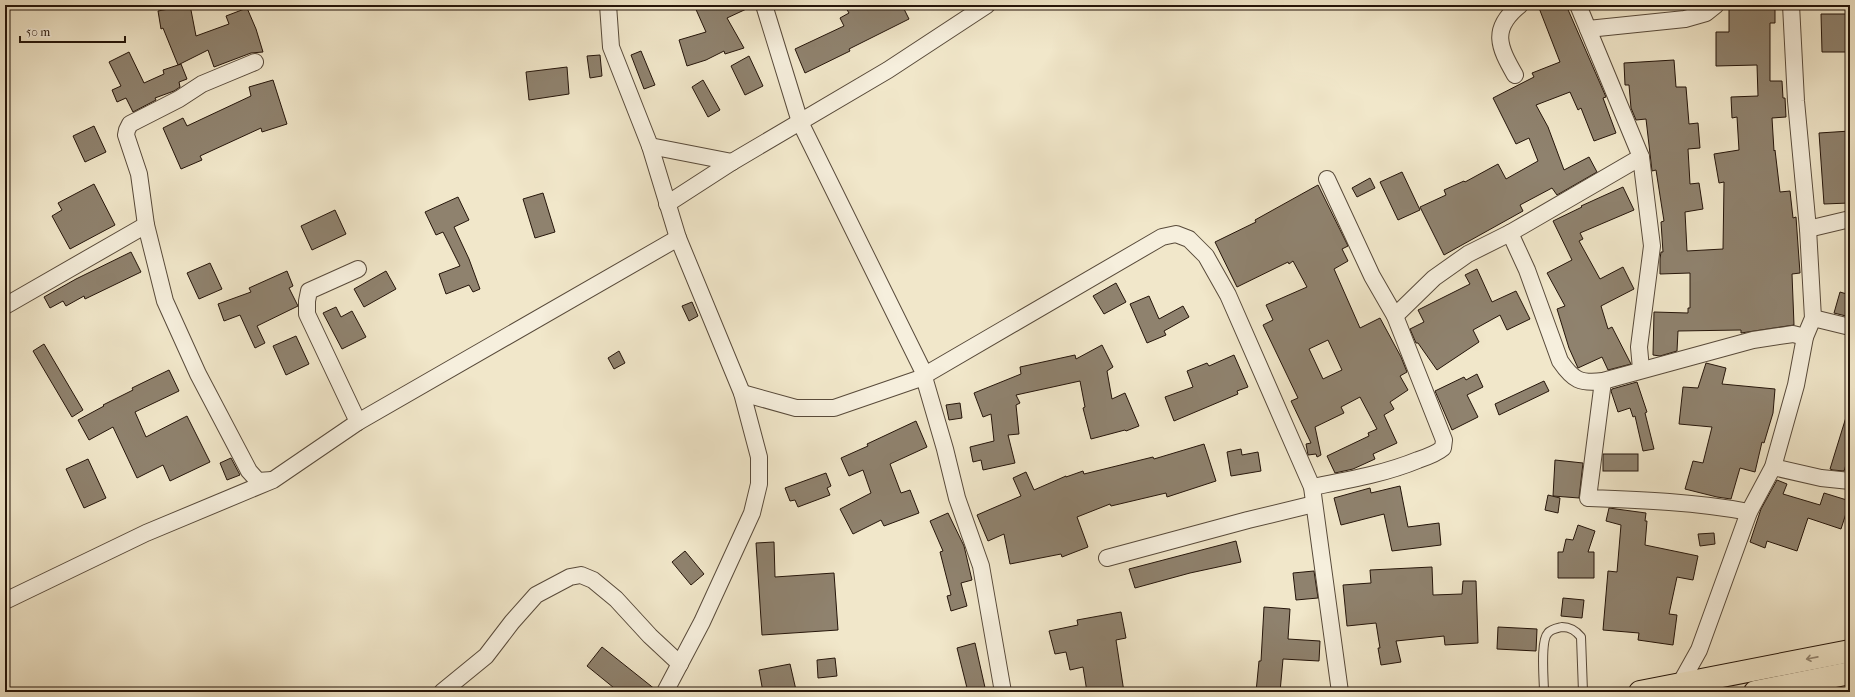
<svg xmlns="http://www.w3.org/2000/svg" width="1855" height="697" viewBox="0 0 1855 697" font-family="'IM FELL French Canon',serif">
	<rect width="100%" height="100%" fill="#f1e7ca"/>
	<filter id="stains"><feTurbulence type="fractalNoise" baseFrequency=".005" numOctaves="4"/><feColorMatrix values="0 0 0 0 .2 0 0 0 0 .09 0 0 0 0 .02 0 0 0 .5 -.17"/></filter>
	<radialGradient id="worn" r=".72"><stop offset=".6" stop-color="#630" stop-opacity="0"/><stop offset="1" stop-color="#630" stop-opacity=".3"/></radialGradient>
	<g fill="#8f826e" stroke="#25150a" fill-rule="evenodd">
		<path d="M190,5L196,36L229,24L226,16L247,8L256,29L263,52L251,53L214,67L208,50L178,65L163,28L161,29L158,11Z"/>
		<path d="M694,5H755L727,18L744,48L725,54L724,51L706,60L687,66L679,40L706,32Z"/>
		<path d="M844,5H902L909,19L849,49L850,51L805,73L795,49L844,26L840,18L849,13Z"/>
		<path d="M1547,5H1566L1606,97L1603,98L1616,133L1594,141L1581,108L1578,110L1570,92L1536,105L1548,127L1564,170L1589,157L1597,172L1557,195L1552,188L1520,205L1523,211L1444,255L1420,207L1446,195L1444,190L1464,181L1465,182L1498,164L1506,179L1538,161L1529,138L1516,144L1493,98L1534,77L1532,73L1560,62L1539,8Z"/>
		<path d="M1729,5H1775V23H1770V81H1782L1783,98H1785L1786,117L1772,118L1774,151L1775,150L1780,192L1790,191L1793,218L1796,217L1800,273L1792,274L1794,325L1741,333V330L1678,331L1677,351L1660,356L1653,355L1654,312L1688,313V308H1690V273L1660,274V259L1661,252H1663L1661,222L1664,221L1656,170L1652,171L1646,119L1636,120L1631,108L1629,85H1625L1624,63L1674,60L1676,87H1686L1689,124L1698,123L1700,148L1688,149L1690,184L1699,183L1703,209L1685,212L1687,251L1723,249L1724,182L1719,183L1714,154L1739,150L1737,117L1732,118L1731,97L1758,96L1757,65L1716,66V32H1729Z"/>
		<path d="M1821,14H1846V52H1822Z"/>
		<path d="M641,51L655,85L644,89L631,55Z"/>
		<path d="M129,52L144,83L164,74L163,70L181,64L187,79L179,82L180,87L174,91L155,98L156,100L133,112L126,98L117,102L112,90L121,86L109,62Z"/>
		<path d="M600,55L602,76L590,78L587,56Z"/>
		<path d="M749,56L763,86L745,95L731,66Z"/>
		<path d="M567,67L569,94L529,100L526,72Z"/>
		<path d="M273,80L287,124L262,132L261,128L200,156L202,160L181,169L163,128L183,118L187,126L251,96L249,87Z"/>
		<path d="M703,80L720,110L708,117L692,87Z"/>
		<path d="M94,126L106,152L85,162L73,136Z"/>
		<path d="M1850,131V159L1846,160L1849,203L1824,204L1819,133Z"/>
		<path d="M1402,172L1420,210L1398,220L1380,182Z"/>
		<path d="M1370,178L1375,188L1357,197L1352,188Z"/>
		<path d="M94,184L115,225L70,249L52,216L62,210L58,203Z"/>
		<path d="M1318,185L1348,246L1342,249L1348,261L1334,269L1360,328L1380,318L1401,357L1407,372L1400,376L1408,390L1390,402L1394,409L1384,415L1397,443L1373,454L1375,459L1353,469L1335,473L1327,456L1369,436L1368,433L1377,429L1360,397L1341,407L1344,413L1315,427L1321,455L1317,457L1316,454L1308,455L1306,444L1311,443L1291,401L1298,398L1263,325L1273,320L1266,305L1307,287L1293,261L1289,264L1288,262L1237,287L1215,242L1256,222L1255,220ZM1328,340L1342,370L1323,379L1309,349Z"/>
		<path d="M1623,187L1634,210L1580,233L1583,239L1579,241L1600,279L1623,267L1634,289L1601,306L1608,329L1612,327L1631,364L1608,370L1602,357L1578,368L1569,348L1557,309L1565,306L1547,273L1572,260L1553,221L1582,207L1581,206Z"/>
		<path d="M543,193L555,232L535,238L523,199Z"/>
		<path d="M458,197L469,220L454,227L469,259L480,289L473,292L469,285L446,294L439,274L460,266L443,232L436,235L425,212Z"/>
		<path d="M335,210L346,234L312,250L301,226Z"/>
		<path d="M131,252L141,272L85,299L84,296L66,306L63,301L50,308L44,297L76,279Z"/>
		<path d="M210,263L222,289L199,299L187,273Z"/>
		<path d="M1477,269L1492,302L1516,291L1530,319L1507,330L1500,315L1473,330L1479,342L1437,370L1418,343H1416L1410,329L1424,322L1418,310L1470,284L1465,275Z"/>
		<path d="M287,271L293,286L289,288L298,306L257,326L265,343L255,348L240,315L224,321L218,304L251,292L249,288Z"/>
		<path d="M386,271L396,289L364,307L354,289Z"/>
		<path d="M1116,283L1126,302L1104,314L1093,296Z"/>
		<path d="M1840,292L1850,295V317L1834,313Z"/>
		<path d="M1149,296L1159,319L1183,306L1189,317L1164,331L1166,335L1147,343L1130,304Z"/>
		<path d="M692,302L698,316L689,321L682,306Z"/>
		<path d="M336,307L341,317L352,311L366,337L342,349L323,313Z"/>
		<path d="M296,336L309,364L286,375L273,346Z"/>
		<path d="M44,344L83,410L72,417L33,351Z"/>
		<path d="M1102,345L1113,367L1107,371L1112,399L1125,393L1139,426L1126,431L1125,430L1091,439L1083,408L1085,407L1080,381L1016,395L1020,403L1016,405L1019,434L1008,435L1015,463L983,470L981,460L973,462L970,447L994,441L991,414L983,417L974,393L1021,374L1020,367L1075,355L1076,359Z"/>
		<path d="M619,351L625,363L614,369L608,358Z"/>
		<path d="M1234,355L1248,387L1237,391L1238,394L1174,421L1165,397L1193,387L1187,371L1207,363L1209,366Z"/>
		<path d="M1706,363L1726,368L1722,384L1775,389L1773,413L1764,443L1762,442L1755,472L1740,468L1731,499L1717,497L1685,489L1693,461L1703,463L1712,427L1679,424L1683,387L1698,388Z"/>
		<path d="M169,370L179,391L135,412L146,437L187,416L210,462L170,481L163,465L137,478L113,427L89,440L78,420L104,406L103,405L133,390L132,388Z"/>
		<path d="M1477,374L1483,387L1467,395L1478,417L1452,430L1435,391L1464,377L1466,380Z"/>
		<path d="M1544,381L1549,391L1499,415L1495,404Z"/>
		<path d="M1637,382L1647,412L1645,413L1654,449L1643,451L1635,416L1633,417L1630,408L1618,412L1611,391L1612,389Z"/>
		<path d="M960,403L962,418L949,420L946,405Z"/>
		<path d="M1847,414H1850V452L1844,471L1833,470L1830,469Z"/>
		<path d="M916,421L927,447L890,464L901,493L910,490L919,513L884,526L881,520L853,534L840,509L871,493L863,470L849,476L841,458L868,446L867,444Z"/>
		<path d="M1204,444L1216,481L1167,497L1166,493L1111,506L1110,504L1077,517L1088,547L1062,557L1061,554L1010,564L1004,534L988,541L977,515L1021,496L1013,478L1026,472L1034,490L1066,476V477L1083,471L1084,474L1153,457L1154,459Z"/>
		<path d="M1241,449L1242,455L1258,452L1261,471L1231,476L1227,452Z"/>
		<rect x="1603" y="454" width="35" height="17"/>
		<path d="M231,458L240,475L227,480L220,463Z"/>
		<path d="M88,459L106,498L84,508L66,469Z"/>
		<path d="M1555,460L1583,463L1579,498L1553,496Z"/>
		<path d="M826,473L831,486L827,488L830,495L798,507L795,500L790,501L785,488Z"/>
		<path d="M1777,480L1787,484L1783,494L1820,505L1824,493L1850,501L1841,529L1808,518L1797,551L1767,541L1765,548L1750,542L1761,509Z"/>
		<path d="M1400,486L1408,527L1439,523L1441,545L1392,551L1384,514L1341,525L1334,498L1370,488L1371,493Z"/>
		<path d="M1548,495L1560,498L1558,513L1545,510Z"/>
		<path d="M1609,508L1646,513L1645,521H1647L1645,545L1698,556L1693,580L1677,577L1669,614L1677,615L1673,645L1638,640L1639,633L1603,630L1608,571L1617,572L1621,525L1606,521Z"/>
		<path d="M948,513L964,546L972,580L961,583L967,606L951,611L947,596L951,595L940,552L943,551L930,521Z"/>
		<path d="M1578,525L1595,531L1588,552H1594V578H1558V552H1563L1566,539L1573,540Z"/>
		<path d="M1714,533L1715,544L1700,546L1698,534Z"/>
		<path d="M1236,541L1241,562L1190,573L1135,588L1129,569Z"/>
		<path d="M774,542L775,577L834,573L838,630L762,635L756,543Z"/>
		<path d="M685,551L704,574L691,585L672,562Z"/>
		<path d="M1432,567L1433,595L1462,594L1463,581H1476L1478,643L1445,645L1444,636L1396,641L1401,662L1381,665L1378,648H1380L1376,623L1347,626L1343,585L1371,583L1370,570Z"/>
		<path d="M1314,571L1318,598L1296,600L1293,573Z"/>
		<path d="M1563,598L1584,600L1582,618L1561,616Z"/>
		<path d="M1264,607L1290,609L1288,639L1320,641L1319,661L1283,659L1280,692H1256L1259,661H1261Z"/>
		<path d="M1121,612L1126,638L1116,640L1124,692H1087L1083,667L1070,670L1066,652L1055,654L1049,631L1078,625L1077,620Z"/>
		<path d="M1498,627L1537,629L1536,651L1497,649Z"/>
		<path d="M975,643L986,692H968L957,648Z"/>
		<path d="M602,647L656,690V692H619L587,666Z"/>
		<path d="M835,658L837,676L818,678L817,660Z"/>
		<path d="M790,664L796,690L786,692H763L759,670Z"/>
	</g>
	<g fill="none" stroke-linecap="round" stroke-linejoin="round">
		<defs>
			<path id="lane" d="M1544,692C1544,680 1540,641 1548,633C1551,629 1558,628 1562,627C1571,627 1576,631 1581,637L1583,692"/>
			<g id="street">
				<path d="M608,5L611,47L650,146L678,238L742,393L759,457V484L752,513L702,622L665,692"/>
				<path d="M764,5L800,122L925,375L924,377L945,449L957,498L981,566L1003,692"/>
				<path d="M1578,5L1641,157L1652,246L1639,347L1641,369"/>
				<path d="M1588,29L1685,19L1706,13L1716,5"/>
				<path d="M255,62L202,84L179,99L130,124L127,130L126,135L139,174L146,225L165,301L198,374L249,471L258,481L272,480"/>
				<path d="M1515,75C1499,47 1490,29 1520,5"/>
				<path d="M650,146L732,162"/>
				<path d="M667,204L732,162L888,70L987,5"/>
				<path d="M1808,229L1850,219"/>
				<path d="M1510,233L1527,270L1560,361C1573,380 1580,384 1603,381L1753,340L1793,334L1805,337"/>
				<path d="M5,306L146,225"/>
				<path d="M1395,316L1434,278L1468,254L1510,233L1641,157"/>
				<path d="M1813,318L1850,327"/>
				<path d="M925,375L1162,237L1176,234L1189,239L1206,256L1228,295L1312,487L1340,692"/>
				<path d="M1603,381L1588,498C1641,500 1696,502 1749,512"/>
				<path d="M742,393L796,408H834L924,377"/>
				<path d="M358,422L307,314V301L309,291L358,269"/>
				<path d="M1773,467L1821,478L1850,481"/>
				<path d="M1312,487C1348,480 1384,474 1418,460C1427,457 1436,454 1443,448L1444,440L1395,316L1372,276L1327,179"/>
				<path d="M1107,558L1248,520L1314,504"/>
				<path d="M5,601L146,533L273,480L358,422L678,238"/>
				<path d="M1680,684L1699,650L1749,512L1773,467L1796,385L1805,337L1813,318L1808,229L1796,101L1791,5"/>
				<path d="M442,692L486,656L512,622L536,595L570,577L581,575L593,580L616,599L650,636L680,664"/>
			</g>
			<g id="primary">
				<path d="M1640,692L1850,651"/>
				<path d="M1755,692L1850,673"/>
			</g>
		</defs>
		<use href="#lane" stroke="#584a3a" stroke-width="10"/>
		<use href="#street" stroke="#584a3a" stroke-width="18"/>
		<use href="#primary" stroke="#25150a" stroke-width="24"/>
		<use href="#lane" stroke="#f6efdd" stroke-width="8"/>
		<use href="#street" stroke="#f6efdd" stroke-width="16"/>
		<use href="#primary" stroke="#f1e7ca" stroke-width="22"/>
	</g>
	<defs><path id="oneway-shaft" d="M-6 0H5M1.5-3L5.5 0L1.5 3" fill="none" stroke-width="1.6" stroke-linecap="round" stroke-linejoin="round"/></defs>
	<use stroke="#958874" href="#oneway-shaft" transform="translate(1812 658) rotate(169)"/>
	<rect width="1855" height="697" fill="none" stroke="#f1e7ca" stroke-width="20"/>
	<rect x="6" y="6" width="1843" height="685" fill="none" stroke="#25150a" stroke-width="2"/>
	<rect x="10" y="10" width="1835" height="677" fill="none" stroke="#25150a"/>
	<path d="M20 36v6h105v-6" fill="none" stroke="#25150a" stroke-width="2"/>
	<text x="26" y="36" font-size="12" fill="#25150a" stroke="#f6efdd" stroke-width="3" paint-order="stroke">50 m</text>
	<rect width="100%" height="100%" filter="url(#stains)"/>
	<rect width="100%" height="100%" fill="url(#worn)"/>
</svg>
